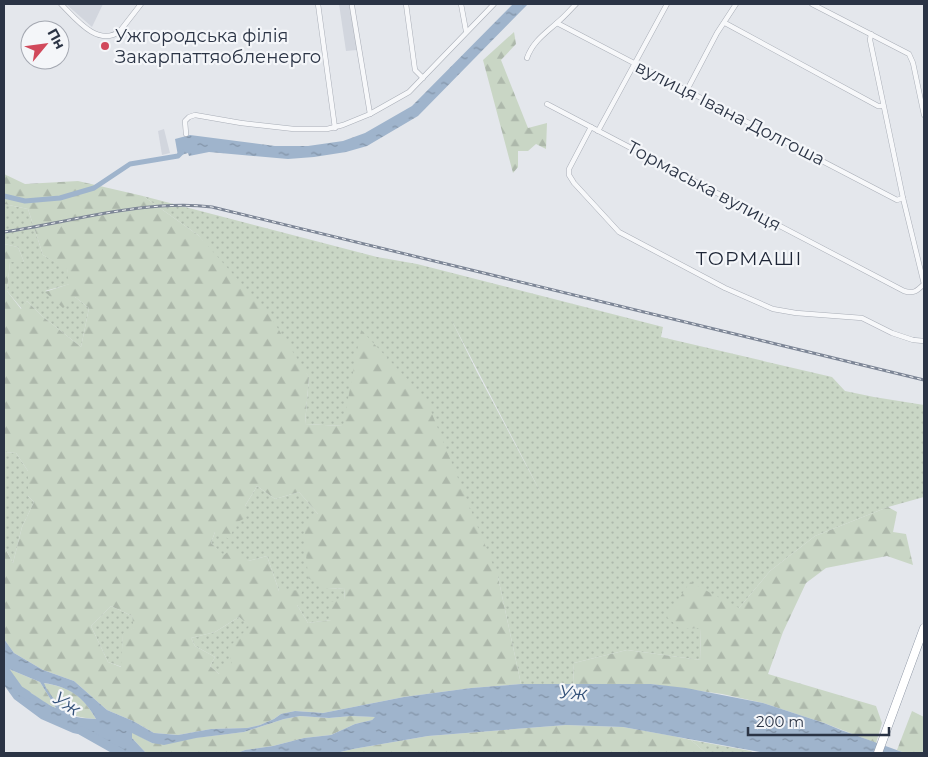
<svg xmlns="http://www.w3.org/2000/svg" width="928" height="757" viewBox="0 0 928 757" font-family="Montserrat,sans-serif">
	<defs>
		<pattern id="grass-dots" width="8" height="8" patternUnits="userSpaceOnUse" patternTransform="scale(1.25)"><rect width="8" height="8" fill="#c9d6c5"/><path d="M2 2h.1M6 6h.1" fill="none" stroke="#adb8ab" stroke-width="1.8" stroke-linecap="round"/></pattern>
		<pattern id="forest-firs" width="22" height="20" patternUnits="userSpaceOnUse" patternTransform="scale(1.25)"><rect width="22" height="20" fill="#c9d6c5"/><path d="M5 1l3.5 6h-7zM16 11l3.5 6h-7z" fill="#adb8ab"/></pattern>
		<pattern id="water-ripples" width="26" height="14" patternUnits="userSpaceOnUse" patternTransform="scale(1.25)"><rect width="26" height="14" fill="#9fb4cc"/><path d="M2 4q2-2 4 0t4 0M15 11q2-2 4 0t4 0" fill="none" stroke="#8293a7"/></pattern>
	</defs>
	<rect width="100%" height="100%" fill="#e4e7ec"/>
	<g fill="#d2d6de">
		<path d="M66,4H103L92,27Z"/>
		<path d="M339,4H351L357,50L346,51Z"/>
		<path d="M164,129L170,153L162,155L158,131Z"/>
	</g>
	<g fill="url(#grass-dots)" fill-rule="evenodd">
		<path d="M143,196L377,257L417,264L663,327L661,337L832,377L845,391L874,397L924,405V497L888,507L815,536L770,571L739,608L700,628L701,660L627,650L574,663L573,684H521L498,577L343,426L305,424L309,377L198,235ZM451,319L545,501L477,372Z"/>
		<path d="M4,204L28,209L43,255L67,268L70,284L45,291L75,297L89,308L81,347L42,316L27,301L22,309L7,291L10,262H24L18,247L4,244Z"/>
		<path d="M4,452L16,453L28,471V496L34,502L22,527L13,563L4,546Z"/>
		<path d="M257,486L275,499L299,492L318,514L328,589L345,588L344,600L331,620L308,623L297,605L279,591L267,556L248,561L224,556L211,543L215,532L245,506Z"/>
		<path d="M111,606L132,616L135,628L123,634L122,667L108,662L91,626Z"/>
		<path d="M239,617L251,626L240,637L233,668L219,674L210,666L215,657L195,646L191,638L215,632Z"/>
		<path d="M691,740L751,751L753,753H706Z"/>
	</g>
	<g fill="url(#forest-firs)" fill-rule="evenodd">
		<path d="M514,32L516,44L501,60L528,128L547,123L546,149L536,144L528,151H518V167L513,173L483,60Z"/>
		<path d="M4,174L25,184L78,181L143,196L198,235L268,313L309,377L305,424L343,426L361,330L426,399L498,577L521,684L471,688L404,697L323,713L295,711L281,714L274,719L260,725L247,728L211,729L178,735L154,733L133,721L107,710L74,681L43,670L14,653L4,639V546L13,563L22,527L34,502L28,496V471L16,453L4,452V244L18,247L24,262H10L7,291L21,309L27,301L42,316L81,347L89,308L75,297L63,308L45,292L69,284L67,269L43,255L28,209L4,204ZM257,486L275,499L299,492L318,514L304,524L308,578L328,589L345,588L344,600L329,602L331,620L308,623L297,605L303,590L279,591L267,556L248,561L232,548L224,555L211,543L215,532L229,539L237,522L246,518L245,506ZM111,606L132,616L134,628L123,633L121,667L108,662L91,626ZM239,617L250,626L228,648L233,668L224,664L219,674L210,666L215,657L195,646L191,638L215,632Z"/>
		<path d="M888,507L897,512L893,532L906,534L913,565L887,556L826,568L806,583L783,632L768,674L876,706L882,723L876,743L824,723L763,703L722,694L651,684H573L574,663L627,650L701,660L700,628L680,629L667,617L690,582L739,608L770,571L815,536Z"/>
		<path d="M4,667L40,682L56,708L45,703L31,693L17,688L4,674Z"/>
		<path d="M43,683C70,687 82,695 96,719C67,717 56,709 43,683Z"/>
		<path d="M912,711L924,717V753H905L897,750Z"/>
		<path d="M300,716L329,718L350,716L376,717L372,720L355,724L331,735L304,738L273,746L245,750L237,753H146L132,738V732L152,743L244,732L284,719Z"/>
		<path d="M566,725L623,727L673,736L691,740L706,753H336L353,749L428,736Z"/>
	</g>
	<g fill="url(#water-ripples)" fill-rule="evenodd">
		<path d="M513,4H528L418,116L367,146L346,152L314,157L288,159L209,152L189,156L188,153L178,156L175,139L190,135L275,146H308L343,141L365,133L412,106Z"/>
		<path d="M4,639L14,653L43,670L74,681L107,710L133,721L154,733L178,735L211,729L247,728L260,725L274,719L281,714L295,711L323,713L404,697L471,688L521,684H651L686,688L763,703L824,723L841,730L905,753H765L623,727L566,725L428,736L353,749L336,753H237L245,750L273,746L304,738L331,735L355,724L372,720L375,717L351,716L329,718L300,716L284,719L244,732L196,738L164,745L152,743L132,733V738L146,753H119L96,738L73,733L41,719L14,699L4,685V674C13,685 19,687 31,693C40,698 46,704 56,708L40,682L4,667ZM44,683C69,687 83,696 96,719C74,718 68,717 54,699C50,694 46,689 44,683Z"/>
	</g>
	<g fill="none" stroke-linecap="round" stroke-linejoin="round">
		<path stroke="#9fb4cc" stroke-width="5" d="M4,196L25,201L60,198L94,188L130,164L178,156L182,152"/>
		<g stroke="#9fb4cc" stroke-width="9">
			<path d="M4,669L19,690L27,695"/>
			<path d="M82,731L121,753"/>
		</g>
		<defs>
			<g id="street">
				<path d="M61,4C75,18 98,48 120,31L141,4"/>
				<path d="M318,4L335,128"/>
				<path d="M406,4L415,70L423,78"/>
				<path d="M461,4L466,31"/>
				<path d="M812,4L909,54L913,63L924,115"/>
				<path d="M352,6L370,114"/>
				<path d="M557,23L897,200L903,198"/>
				<path d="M725,23L878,106H883"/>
				<path d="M527,58C533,41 546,33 559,21C565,16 570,10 576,4"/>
				<path d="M687,90L717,33L736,4"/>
				<path d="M547,104L904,291C914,294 917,291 924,284L903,198L870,40L871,34"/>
				<path d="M591,127L569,169V175L574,183L619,232L725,288L773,309L796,313L862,318L892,333L913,340L924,341"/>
				<path d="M598,131L667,4"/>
				<path d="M186,134L185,121L189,117L195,115L241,123L294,129H327L343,125L370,114L409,92L494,4"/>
			</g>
			<path id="highway" d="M878,753L924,628"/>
		</defs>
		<use href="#street" stroke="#a9aeb7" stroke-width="5.5"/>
		<use href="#highway" stroke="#8b94a3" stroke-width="9"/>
		<use href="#street" stroke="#f7f8fa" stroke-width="4.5"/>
		<use href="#highway" stroke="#fff" stroke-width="8"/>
		<defs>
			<path id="rail" d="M4,232C71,222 144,199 212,207L924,380"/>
		</defs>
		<use href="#rail" stroke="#7d8696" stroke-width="3"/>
		<use href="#rail" stroke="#f4f6f9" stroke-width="1" stroke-dasharray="4" stroke-linecap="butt"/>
	</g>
	<circle fill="#d1495b" stroke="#f4f6f9" stroke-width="2" cx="105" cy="46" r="5"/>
	<g text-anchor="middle" stroke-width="4.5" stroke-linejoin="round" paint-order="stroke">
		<g font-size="18" fill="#2b3445" stroke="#f4f6f9" text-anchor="start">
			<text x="115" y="42">Ужгородська філія<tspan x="115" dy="21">Закарпаттяобленерго</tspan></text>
		</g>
		<g font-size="18" fill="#2b3445" stroke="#f4f6f9">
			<text transform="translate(730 113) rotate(27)" y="6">вулиця Івана Долгоша</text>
			<text transform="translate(704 186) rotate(28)" y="6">Тормаська вулиця</text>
		</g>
		<g font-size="19" letter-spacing="1" fill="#1d2536" stroke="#f4f6f9">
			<text x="749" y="265">ТОРМАШІ</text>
		</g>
		<g font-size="19" font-style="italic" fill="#34527a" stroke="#f4f6f9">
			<text transform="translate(573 692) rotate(3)" y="7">Уж</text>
			<text transform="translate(67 703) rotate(33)" y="7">Уж</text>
		</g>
	</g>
	<rect width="928" height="757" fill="none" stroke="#2b3445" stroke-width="10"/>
	<g transform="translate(45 45) rotate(61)"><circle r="24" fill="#f4f6f9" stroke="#a4a8b1"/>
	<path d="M0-4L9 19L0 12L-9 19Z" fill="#d1495b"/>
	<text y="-8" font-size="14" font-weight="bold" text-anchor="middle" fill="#2b3445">Пн</text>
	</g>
	<path d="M748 727v8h141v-8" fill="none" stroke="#2b3445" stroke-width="2.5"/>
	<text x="756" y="727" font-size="15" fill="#2b3445" stroke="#f4f6f9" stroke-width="4" paint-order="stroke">200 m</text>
</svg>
